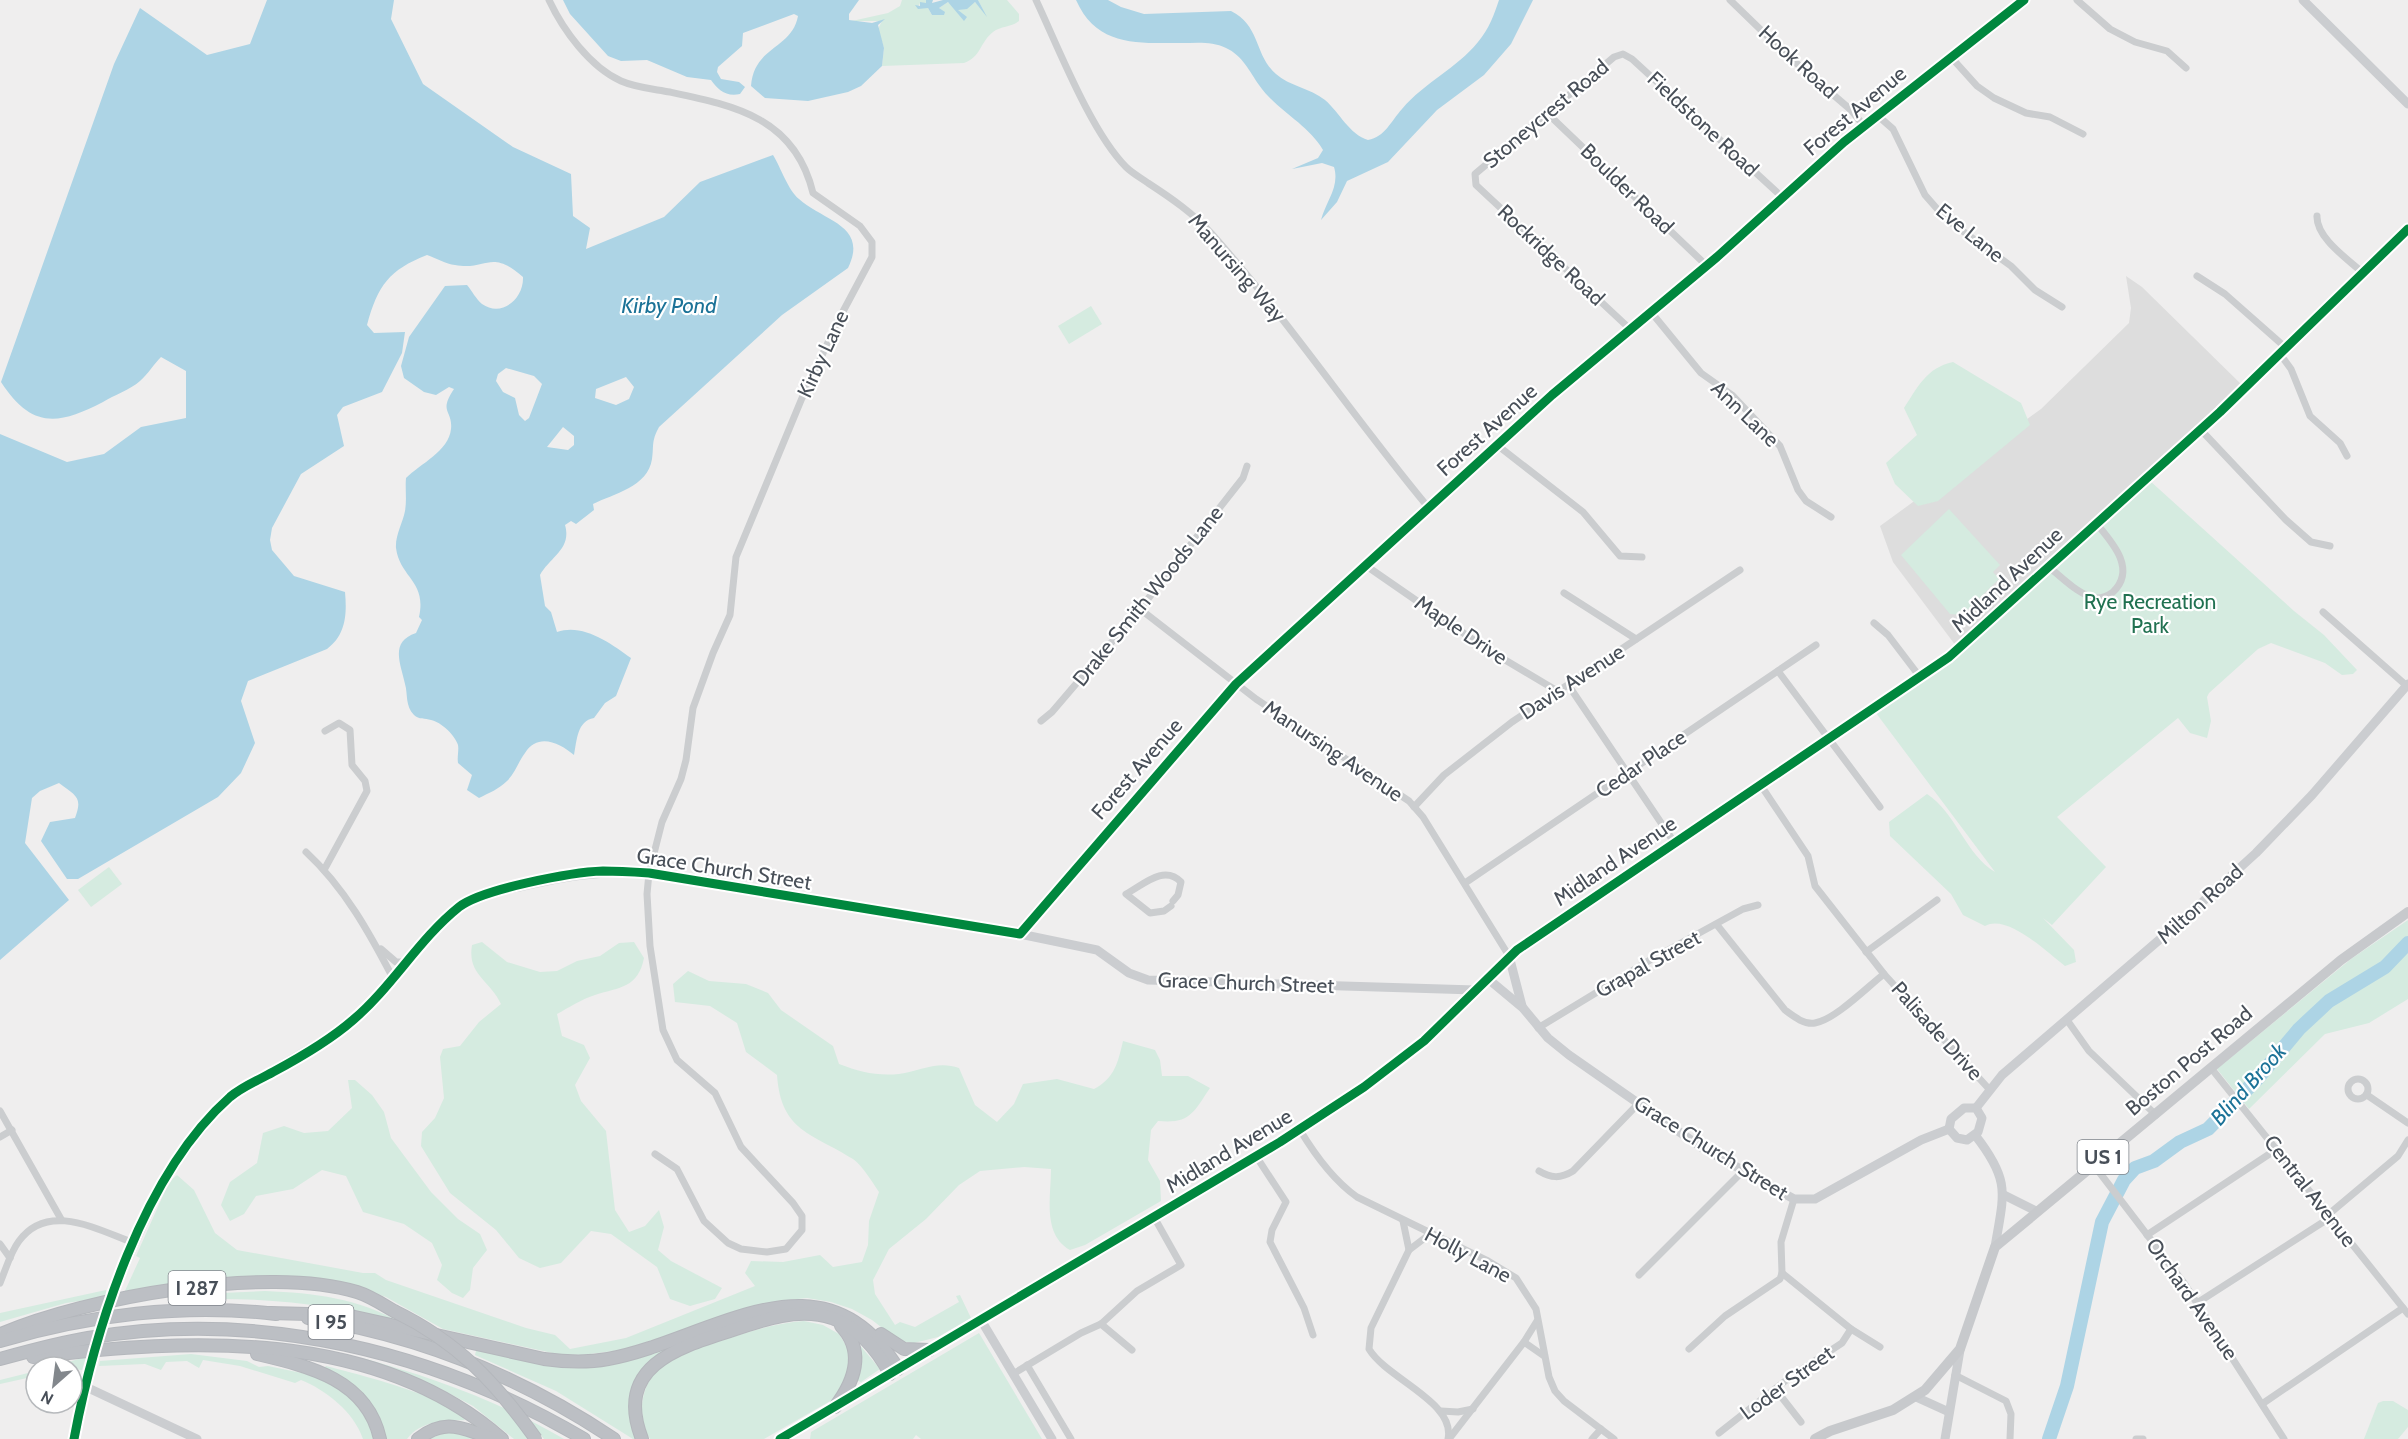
<svg xmlns="http://www.w3.org/2000/svg" width="2408" height="1439" viewBox="0 0 2408 1439" font-family="Cabin,sans-serif">
	<rect width="100%" height="100%" fill="#efeeee"/>
	<path fill="#ddd" d="M2126,276L2142,287L2243,386L1956,646L1893,562L1880,526L2041,409L2129,323L2131,308Z"/>
	<g fill="#d5ebe0">
		<path d="M902,0H926V3H920L918,7L928,8L932,15H944L939,8L948,2L962,14L957,10L959,8L964,9L975,2L984,12L978,0H1007L1019,14V21C1012,27 1001,26 993,32C980,42 981,57 964,63L882,66L884,48L878,29L882,21H852L888,13L900,6Z"/>
		<path d="M1091,306L1102,324L1069,344L1058,326Z"/>
		<path d="M1953,362L2021,403L2030,425L1938,501L1918,506L1895,484L1886,463L1917,435L1904,408C1918,387 1926,368 1953,362Z"/>
		<path d="M2149,480L2294,611L2324,635L2357,670L2353,674L2342,675L2325,663L2271,643L2258,649L2209,693L2207,697L2211,721L2207,738L2190,733L2178,718L2057,817L2106,867L2052,925L2043,918L2074,950L2076,962L2065,966C2048,953 2007,913 1985,926L1963,915L1951,894L1890,836L1889,822L1927,794C1956,813 1966,855 1995,872L1876,713L1953,659Z"/>
		<path d="M1949,509L2000,565L1993,572L1999,579L1962,615L1950,614L1901,555Z"/>
		<path d="M109,867L122,884L91,907L78,890Z"/>
		<path d="M2408,920V999L2369,1023L2325,1034L2249,1109L2217,1069L2351,959Z"/>
		<path d="M482,942L507,962L540,972L557,971L577,961L600,956L619,943L634,942L644,958C638,988 620,987 595,995C582,999 568,1008 557,1014L562,1036L584,1045L590,1058L575,1085L581,1101L606,1131L615,1210L629,1232L645,1226L659,1210L664,1227L658,1250L671,1261L722,1288L715,1299L690,1306L670,1299L657,1267L611,1234L591,1231L561,1263L540,1268L519,1258L496,1230L450,1193L421,1146L422,1132L435,1118L444,1098L440,1057L443,1049L460,1046L479,1022L501,1004C490,980 467,975 472,945Z"/>
		<path d="M688,971L709,981L746,984L768,993L781,1010L833,1046L839,1064C860,1072 876,1076 899,1074C920,1071 938,1060 959,1068L975,1105L997,1122L1014,1104L1023,1084L1057,1079L1094,1089C1115,1078 1118,1062 1123,1041L1155,1050L1160,1060L1162,1076H1188L1210,1088C1193,1113 1190,1124 1158,1121L1151,1130L1148,1160L1160,1181L1161,1201L1085,1245L1070,1250C1042,1234 1051,1197 1051,1169L1024,1167L980,1171L959,1185L926,1219L889,1249L873,1280L875,1294L895,1325L900,1322L915,1327L959,1302L956,1296L960,1295L971,1318L938,1337L914,1343L899,1341L872,1320L852,1309L831,1302L807,1298L778,1301L621,1350L582,1355L557,1354L443,1329L386,1297L341,1282L259,1276L124,1293L140,1258L136,1256L169,1182L177,1175L194,1190L215,1233L237,1250L363,1273H375L386,1280L526,1328L555,1335L570,1349L626,1338L755,1286L745,1273L751,1261L783,1262L820,1255L833,1267L862,1262L868,1245L869,1221L879,1192C872,1182 863,1166 853,1159C812,1133 781,1132 777,1075L746,1052L737,1023L710,1006L675,1002L673,984Z"/>
		<path d="M348,1080H355L372,1095L384,1112L391,1138L431,1192L458,1219L480,1234L487,1250L473,1268L470,1290L463,1298L452,1293L437,1280L442,1265L432,1243L404,1224L363,1212L346,1176L322,1170L293,1189L256,1196L244,1214L230,1221L221,1205L230,1182L257,1163L263,1133L284,1126L304,1133L328,1131L352,1108Z"/>
		<path d="M106,1290L107,1297L66,1303L0,1322V1313Z"/>
		<path d="M265,1291C314,1293 359,1298 401,1323C331,1303 253,1296 180,1300L222,1293Z"/>
		<path d="M804,1321L823,1325L839,1334L850,1352L851,1368L844,1386L832,1400L764,1439H650C633,1409 644,1372 675,1356C689,1349 708,1345 723,1340C751,1331 776,1323 804,1321Z"/>
		<path d="M979,1333L1042,1439H921L916,1435L913,1439H810L811,1432Z"/>
		<path d="M858,1343L880,1369L861,1382L858,1381L861,1359Z"/>
		<path d="M676,1345C642,1364 616,1399 637,1439H633L556,1391L475,1355L477,1347L558,1366Z"/>
		<path d="M191,1354L247,1361L259,1367L268,1366L316,1376L333,1384L352,1400L366,1418L374,1439H363C354,1412 326,1390 301,1380L295,1383L240,1366L203,1360L199,1368L187,1361L166,1362L161,1370L145,1364L99,1366L100,1361Z"/>
		<path d="M86,1357L82,1370L50,1367Z"/>
		<path d="M362,1358C432,1377 501,1402 564,1439H544L540,1434L531,1439H514L473,1406L441,1389Z"/>
		<path d="M326,1366C353,1373 454,1398 465,1420C445,1421 421,1420 407,1439H384L379,1424L324,1368Z"/>
		<path d="M36,1371V1376L0,1384V1380Z"/>
		<path d="M2383,1401H2393L2408,1410V1427L2398,1439H2364L2378,1403Z"/>
		<path d="M456,1429L481,1439H428Z"/>
	</g>
	<g fill="#add4e5" fill-rule="evenodd">
		<path d="M267,0H394L391,19L423,84L513,147L571,174L573,216L590,228L586,249L664,217L700,182L773,155C781,168 788,190 799,199C823,221 869,225 848,268L782,315L659,427C651,442 654,445 652,459C648,487 613,494 593,504L594,510L576,524L571,521L565,525C572,549 550,557 540,575L545,606L551,612L557,632C583,623 610,643 631,658L616,696L605,703L594,718C577,721 577,740 574,755C560,743 538,732 525,753C518,762 516,772 507,781C499,789 489,793 479,798L467,790L472,775L458,763C457,757 459,750 458,745C455,735 441,722 431,720C425,718 419,720 414,715C405,706 408,694 405,684C401,664 389,642 416,633L422,620L419,617C427,581 400,578 396,548C395,536 403,522 405,511C407,500 405,489 406,478C420,464 449,451 451,429C453,410 438,413 454,389L449,387L436,395L424,392L404,378L401,366L409,337L445,286L467,285C472,291 476,299 482,304C502,318 524,298 523,277C490,248 487,271 455,265C446,264 436,258 427,255C389,270 378,285 367,325L374,333L405,332L402,353L382,392L343,407L337,415L344,446L301,474L272,528L270,540L272,550L294,576L345,592C347,614 346,635 327,649L248,681L241,701L255,743L241,773L218,797L78,879H67L41,841L50,822L75,818C83,797 76,796 59,783L40,791L32,798L25,843L69,900L0,960V434L67,462L104,454L141,427L186,418V371L161,357C154,364 148,374 140,381C130,390 114,395 103,402C57,426 31,428 1,382L114,64L140,8L207,55L250,44ZM506,368L534,376L542,384L529,418L525,421L519,415L515,398L503,392L496,381L498,374ZM626,377L634,387L629,399L616,405L595,398L596,389ZM563,427L574,436V445L568,450L547,447Z"/>
		<path d="M563,0H859L849,14V20L872,23L885,19L878,25L884,48L882,66L861,86L848,92L808,101L765,98L751,86C754,46 792,49 798,16L794,14L743,33L742,46L718,67L717,72L721,79L739,82L745,87L740,94C726,97 718,90 711,80L687,77L647,60L621,61L608,56L570,14Z"/>
		<path d="M926,0H933L932,3L943,0H978L987,17L975,2L967,9L958,10L967,17L964,21L948,2L939,8L945,12L944,15H932L928,8L918,9L915,5L920,6V2L926,3Z"/>
		<path d="M1076,0H1108L1121,7L1144,14L1231,11C1261,26 1254,55 1276,74C1289,86 1310,88 1325,100C1339,112 1350,135 1368,140C1385,137 1391,121 1402,109C1425,82 1456,69 1478,42C1489,29 1494,15 1499,0H1533L1511,44L1484,75L1437,110L1388,162L1347,181L1337,202L1321,220C1326,201 1340,187 1334,167L1322,163L1292,169L1318,158L1323,150C1307,123 1277,111 1259,85C1250,72 1242,55 1226,48C1212,41 1197,43 1181,43C1137,43 1097,47 1076,0Z"/>
	</g>
	<g fill="none" stroke-linecap="round" stroke-linejoin="round">
		<path stroke="#add4e5" stroke-width="14" d="M2049,1439L2067,1386L2102,1222L2124,1180L2135,1168L2154,1161L2180,1142L2208,1129L2258,1078L2299,1029L2329,1001L2385,967L2408,943"/>
		<defs>
			<g id="highway">
				<path d="M270,1313L346,1315L544,1359C566,1362 586,1363 608,1359C711,1340 823,1244 898,1369"/>
				<path d="M308,1318C419,1335 521,1377 614,1439"/>
				<path d="M1,1334C87,1297 267,1265 357,1292C370,1296 382,1304 394,1311"/>
				<path d="M881,1334L904,1349L929,1350"/>
				<path d="M0,1341C88,1315 184,1303 276,1314"/>
				<path d="M257,1354C308,1366 367,1379 380,1439"/>
				<path d="M33,1357C189,1338 376,1328 502,1439"/>
				<path d="M0,1359C29,1351 58,1343 88,1338C260,1309 435,1351 584,1439"/>
				<path d="M835,1407C854,1382 866,1352 841,1326"/>
				<path d="M418,1439C449,1415 466,1432 497,1439"/>
				<path d="M642,1439C614,1367 676,1348 730,1331C762,1320 798,1307 832,1318C859,1328 877,1349 890,1374"/>
			</g>
		</defs>
		<use href="#highway" stroke="#b4b7bc" stroke-width="14"/>
		<g stroke="#cbcdcf" stroke-width="7">
			<path d="M549,0C563,30 590,67 621,81C637,88 654,89 670,92C736,106 795,118 813,193L860,226L872,242V257L839,319L802,398L736,557L730,615L713,653L693,708L686,760L681,779L662,822L649,873L647,894L650,946L663,1030L677,1060L715,1093L741,1147L793,1203L802,1216V1230L786,1249L767,1252L741,1249L728,1243L704,1221L677,1169L655,1154"/>
			<path d="M1036,0C1058,47 1091,132 1126,167C1132,173 1141,178 1148,183C1171,198 1193,213 1212,234C1289,321 1354,418 1428,507"/>
			<path d="M1730,0L1788,56L1851,110L1864,126"/>
			<path d="M2077,0L2110,29L2135,42L2167,51L2186,68"/>
			<path d="M1950,56L1977,86L1994,98L2026,113L2050,117L2083,134"/>
			<path d="M1547,113L1707,266"/>
			<path d="M1877,115L1893,129L1925,195L1946,219L2011,266L2035,290L2062,307"/>
			<path d="M2317,216C2316,238 2349,260 2363,273"/>
			<path d="M2197,276L2225,294L2286,348"/>
			<path d="M1651,312L1701,373L1732,395L1780,446L1798,490L1806,501L1831,517"/>
			<path d="M1630,329L1476,185L1475,174L1614,57L1623,54L1632,59L1781,196"/>
			<path d="M2280,354L2291,369L2310,416L2340,443L2347,456"/>
			<path d="M2200,429L2286,520L2311,542L2330,546"/>
			<path d="M1497,445L1583,512L1620,556L1642,557"/>
			<path d="M1365,565L1485,648L1559,692"/>
			<path d="M2049,567C2061,577 2076,592 2091,597C2099,600 2106,597 2113,592C2137,569 2112,542 2096,523"/>
			<path d="M1564,593L1636,639"/>
			<path d="M1140,609L1256,699L1409,801L1423,817L1509,956"/>
			<path d="M2323,612L2407,686"/>
			<path d="M1874,623L1888,635L1920,677"/>
			<path d="M1778,671L1880,807"/>
			<path d="M1569,686L1674,842"/>
			<path d="M1041,721L1052,712L1140,609L1243,478L1247,466"/>
			<path d="M1760,784L1808,856L1815,886L1884,974L1989,1089"/>
			<path d="M1414,807L1444,775L1512,722L1740,570"/>
			<path d="M306,852C345,888 370,934 394,980"/>
			<path d="M324,870L367,791L365,781L352,765L350,730L339,723L325,731"/>
			<path d="M1465,883L1816,645"/>
			<path d="M1171,906L1164,911L1150,913L1126,894C1143,885 1164,864 1181,882L1178,895L1173,901"/>
			<path d="M1717,925L1785,1010C1793,1016 1804,1025 1815,1023C1836,1019 1867,987 1884,974"/>
			<path d="M381,949L396,962H409"/>
			<path d="M1866,952L1937,900"/>
			<path d="M2067,1020L2089,1051L2156,1115"/>
			<path d="M1538,1028L1650,960L1743,909L1758,905"/>
			<path d="M2211,1068L2408,1314"/>
			<circle cx="2358" cy="1089" r="10"/>
			<path d="M2367,1095L2408,1123"/>
			<path d="M0,1111L61,1219"/>
			<path d="M1300,1130C1315,1155 1333,1180 1357,1197L1488,1261L1516,1278L1536,1309L1549,1377L1555,1391L1564,1401L1614,1439"/>
			<path d="M0,1137L12,1130"/>
			<path d="M1256,1156L1286,1202L1272,1230L1270,1242L1304,1308L1313,1335"/>
			<path d="M2093,1164L2184,1283L2284,1439"/>
			<path d="M1539,1171C1551,1178 1560,1179 1573,1171L1638,1104"/>
			<path d="M2329,1214L2398,1156L2408,1140"/>
			<path d="M1403,1221L1409,1250L1371,1328L1369,1349C1387,1379 1456,1402 1448,1439"/>
			<path d="M2147,1235L2277,1149"/>
			<path d="M0,1244L10,1258"/>
			<path d="M1409,1250L1430,1234"/>
			<path d="M1782,1273L1851,1329L1880,1347"/>
			<path d="M1639,1275L1742,1172"/>
			<path d="M0,1283C6,1269 10,1253 19,1241C48,1201 98,1230 134,1243"/>
			<path d="M2197,1303L2331,1217"/>
			<path d="M1101,1324L1132,1350"/>
			<path d="M1524,1342L1544,1356"/>
			<path d="M1689,1349L1725,1316L1780,1279L1782,1273L1781,1242L1794,1199"/>
			<path d="M1027,1365L1071,1439"/>
			<path d="M1013,1374L1081,1333L1101,1324L1137,1291L1181,1265L1154,1217"/>
			<path d="M1955,1375L2006,1401L2011,1414L2010,1439"/>
			<path d="M1776,1390L1801,1422"/>
			<path d="M2262,1404L2403,1308"/>
			<path d="M1441,1411L1458,1412L1473,1409"/>
			<path d="M1719,1433L1789,1378L1842,1343L1851,1329"/>
			<path d="M1449,1439L1524,1342L1537,1321"/>
			<path d="M1592,1439L1601,1429"/>
			<path d="M2136,1439H2143"/>
		</g>
		<g stroke="#cbcdd0" stroke-width="9">
			<path d="M2303,0L2408,104"/>
			<path d="M1020,934L1236,684L1552,395L1717,257L1844,142L2024,0"/>
			<path d="M1509,956L1522,1006"/>
			<path d="M1487,978L1523,1008L1548,1038L1569,1055L1701,1147L1794,1199H1815L1921,1140L1949,1129"/>
			<path d="M1964,1108H1976L1982,1118L1978,1132L1967,1140L1957,1138L1949,1129L1951,1119Z"/>
			<path d="M1976,1108L2002,1075L2187,916L2256,853L2312,795L2408,684"/>
			<path d="M1975,1135C2011,1181 2004,1193 1995,1247"/>
			<path d="M2004,1195L2036,1211"/>
			<path d="M119,1280C142,1224 165,1172 204,1126C215,1114 225,1100 239,1091C282,1062 329,1043 368,1007C400,978 434,918 471,900C486,893 503,890 519,887C568,876 598,871 649,873L1020,934L1097,950L1129,973L1148,980L1475,990"/>
			<path d="M981,1320L1052,1439"/>
			<path d="M84,1386L197,1439"/>
			<path d="M1916,1397L1949,1412"/>
			<path d="M74,1439L85,1382"/>
			<path d="M780,1439L1280,1142L1364,1087L1424,1041L1517,950L1949,657L2220,412L2408,229"/>
			<path d="M1945,1439L1960,1350"/>
		</g>
		<path stroke="#c7c9cc" stroke-width="10" d="M1815,1439L1830,1431L1893,1410L1925,1390L1960,1349L1995,1247L2341,960L2408,912"/>
		<use href="#highway" stroke="#bcbfc4" stroke-width="12"/>
		<defs>
			<path id="highway-bridge" d="M394,1311C458,1342 495,1382 536,1439"/>
		</defs>
		<use href="#highway-bridge" stroke="#b4b7bc" stroke-width="14" stroke-linecap="butt"/>
		<path stroke="#cbcdd0" stroke-width="9" d="M87,1374L119,1280"/>
		<use href="#highway-bridge" stroke="#bcbfc4" stroke-width="12"/>
		<defs>
			<g id="cycleway">
				<path d="M74,1439C95,1328 143,1174 230,1097C243,1086 259,1080 273,1072C301,1057 329,1041 353,1020C392,987 419,939 459,907C482,889 572,872 603,871C618,871 634,872 649,873L1020,934L1236,684L1552,395L1717,257L1844,142L2024,0"/>
				<path d="M780,1439L1280,1142L1364,1087L1424,1041L1517,950L1949,657L2220,412L2408,229"/>
			</g>
		</defs>
		<use href="#cycleway" stroke="#fff" stroke-width="13"/>
		<use href="#cycleway" stroke="#00873e" stroke-width="9"/>
	</g>
	<g text-anchor="middle" stroke-width="4.5" stroke-linejoin="round" paint-order="stroke">
		<g fill="#fff" stroke="#7f848a" stroke-width="1.5">
			<rect x="2077.5" y="1140" width="51" height="34" rx="4.5"/>
			<rect x="168.5" y="1271" width="57" height="34" rx="4.5"/>
			<rect x="308.5" y="1305" width="45" height="34" rx="4.5"/>
		</g>
		<g font-size="20" font-weight="bold" fill="#484f58">
			<text x="2103" y="1164">US 1</text>
			<text x="197" y="1295">I 287</text>
			<text x="331" y="1329">I 95</text>
		</g>
		<g font-size="21" fill="#484f58" stroke="#fff">
			<text transform="translate(1798 62) rotate(42)" y="7">Hook Road</text>
			<text transform="translate(1855 111) rotate(-40)" y="7">Forest Avenue</text>
			<text transform="translate(1546 114) rotate(-40)" y="7">Stoneycrest Road</text>
			<text transform="translate(1703 124) rotate(43)" y="7">Fieldstone Road</text>
			<text transform="translate(1627 189) rotate(44)" y="7">Boulder Road</text>
			<text transform="translate(1970 233) rotate(39)" y="7">Eve Lane</text>
			<text transform="translate(1551 255) rotate(43)" y="7">Rockridge Road</text>
			<text transform="translate(1237 268) rotate(49)" y="7">Manursing Way</text>
			<text transform="translate(823 354) rotate(-65)" y="7">Kirby Lane</text>
			<text transform="translate(1745 414) rotate(44)" y="7">Ann Lane</text>
			<text transform="translate(1487 430) rotate(-42)" y="7">Forest Avenue</text>
			<text transform="translate(2007 580) rotate(-43)" y="7">Midland Avenue</text>
			<text transform="translate(1148 596) rotate(-51)" y="7">Drake Smith Woods Lane</text>
			<text transform="translate(1461 630) rotate(34)" y="7">Maple Drive</text>
			<text transform="translate(1572 682) rotate(-33)" y="7">Davis Avenue</text>
			<text transform="translate(1333 751) rotate(34)" y="7">Manursing Avenue</text>
			<text transform="translate(1641 764) rotate(-34)" y="7">Cedar Place</text>
			<text transform="translate(1137 769) rotate(-49)" y="7">Forest Avenue</text>
			<text transform="translate(1615 861) rotate(-34)" y="7">Midland Avenue</text>
			<text transform="translate(724 869) rotate(9)" y="7">Grace Church Street</text>
			<text transform="translate(2200 904) rotate(-42)" y="7">Milton Road</text>
			<text transform="translate(1648 964) rotate(-29)" y="7">Grapal Street</text>
			<text transform="translate(1246 983) rotate(2)" y="7">Grace Church Street</text>
			<text transform="translate(1937 1031) rotate(48)" y="7">Palisade Drive</text>
			<text transform="translate(2189 1061) rotate(-40)" y="7">Boston Post Road</text>
			<text transform="translate(1711 1148) rotate(32)" y="7">Grace Church Street</text>
			<text transform="translate(1229 1151) rotate(-31)" y="7">Midland Avenue</text>
			<text transform="translate(2310 1191) rotate(52)" y="7">Central Avenue</text>
			<text transform="translate(1468 1255) rotate(28)" y="7">Holly Lane</text>
			<text transform="translate(2192 1299) rotate(55)" y="7">Orchard Avenue</text>
			<text transform="translate(1787 1383) rotate(-36)" y="7">Loder Street</text>
		</g>
		<g font-size="21" fill="#217151" stroke="#fff">
			<text x="2150" y="609">Rye Recreation<tspan x="2150" dy="24">Park</tspan></text>
		</g>
		<g font-size="22" font-style="italic" fill="#1b7297" stroke="#fff">
			<text x="669" y="313">Kirby Pond</text>
			<text transform="translate(2248 1084) rotate(-48)" y="8">Blind Brook</text>
		</g>
	</g>
	<g transform="translate(54 1385) rotate(208)"><circle r="28" fill="#ffffff" stroke="#b6b9bc" stroke-width="1.5"/>
	<path d="M0-4.5L10 22L0 15L-10 22Z" fill="#82878c"/>
	<text y="-9" font-size="16" font-weight="bold" text-anchor="middle" fill="#484f58">N</text>
	</g>
</svg>
